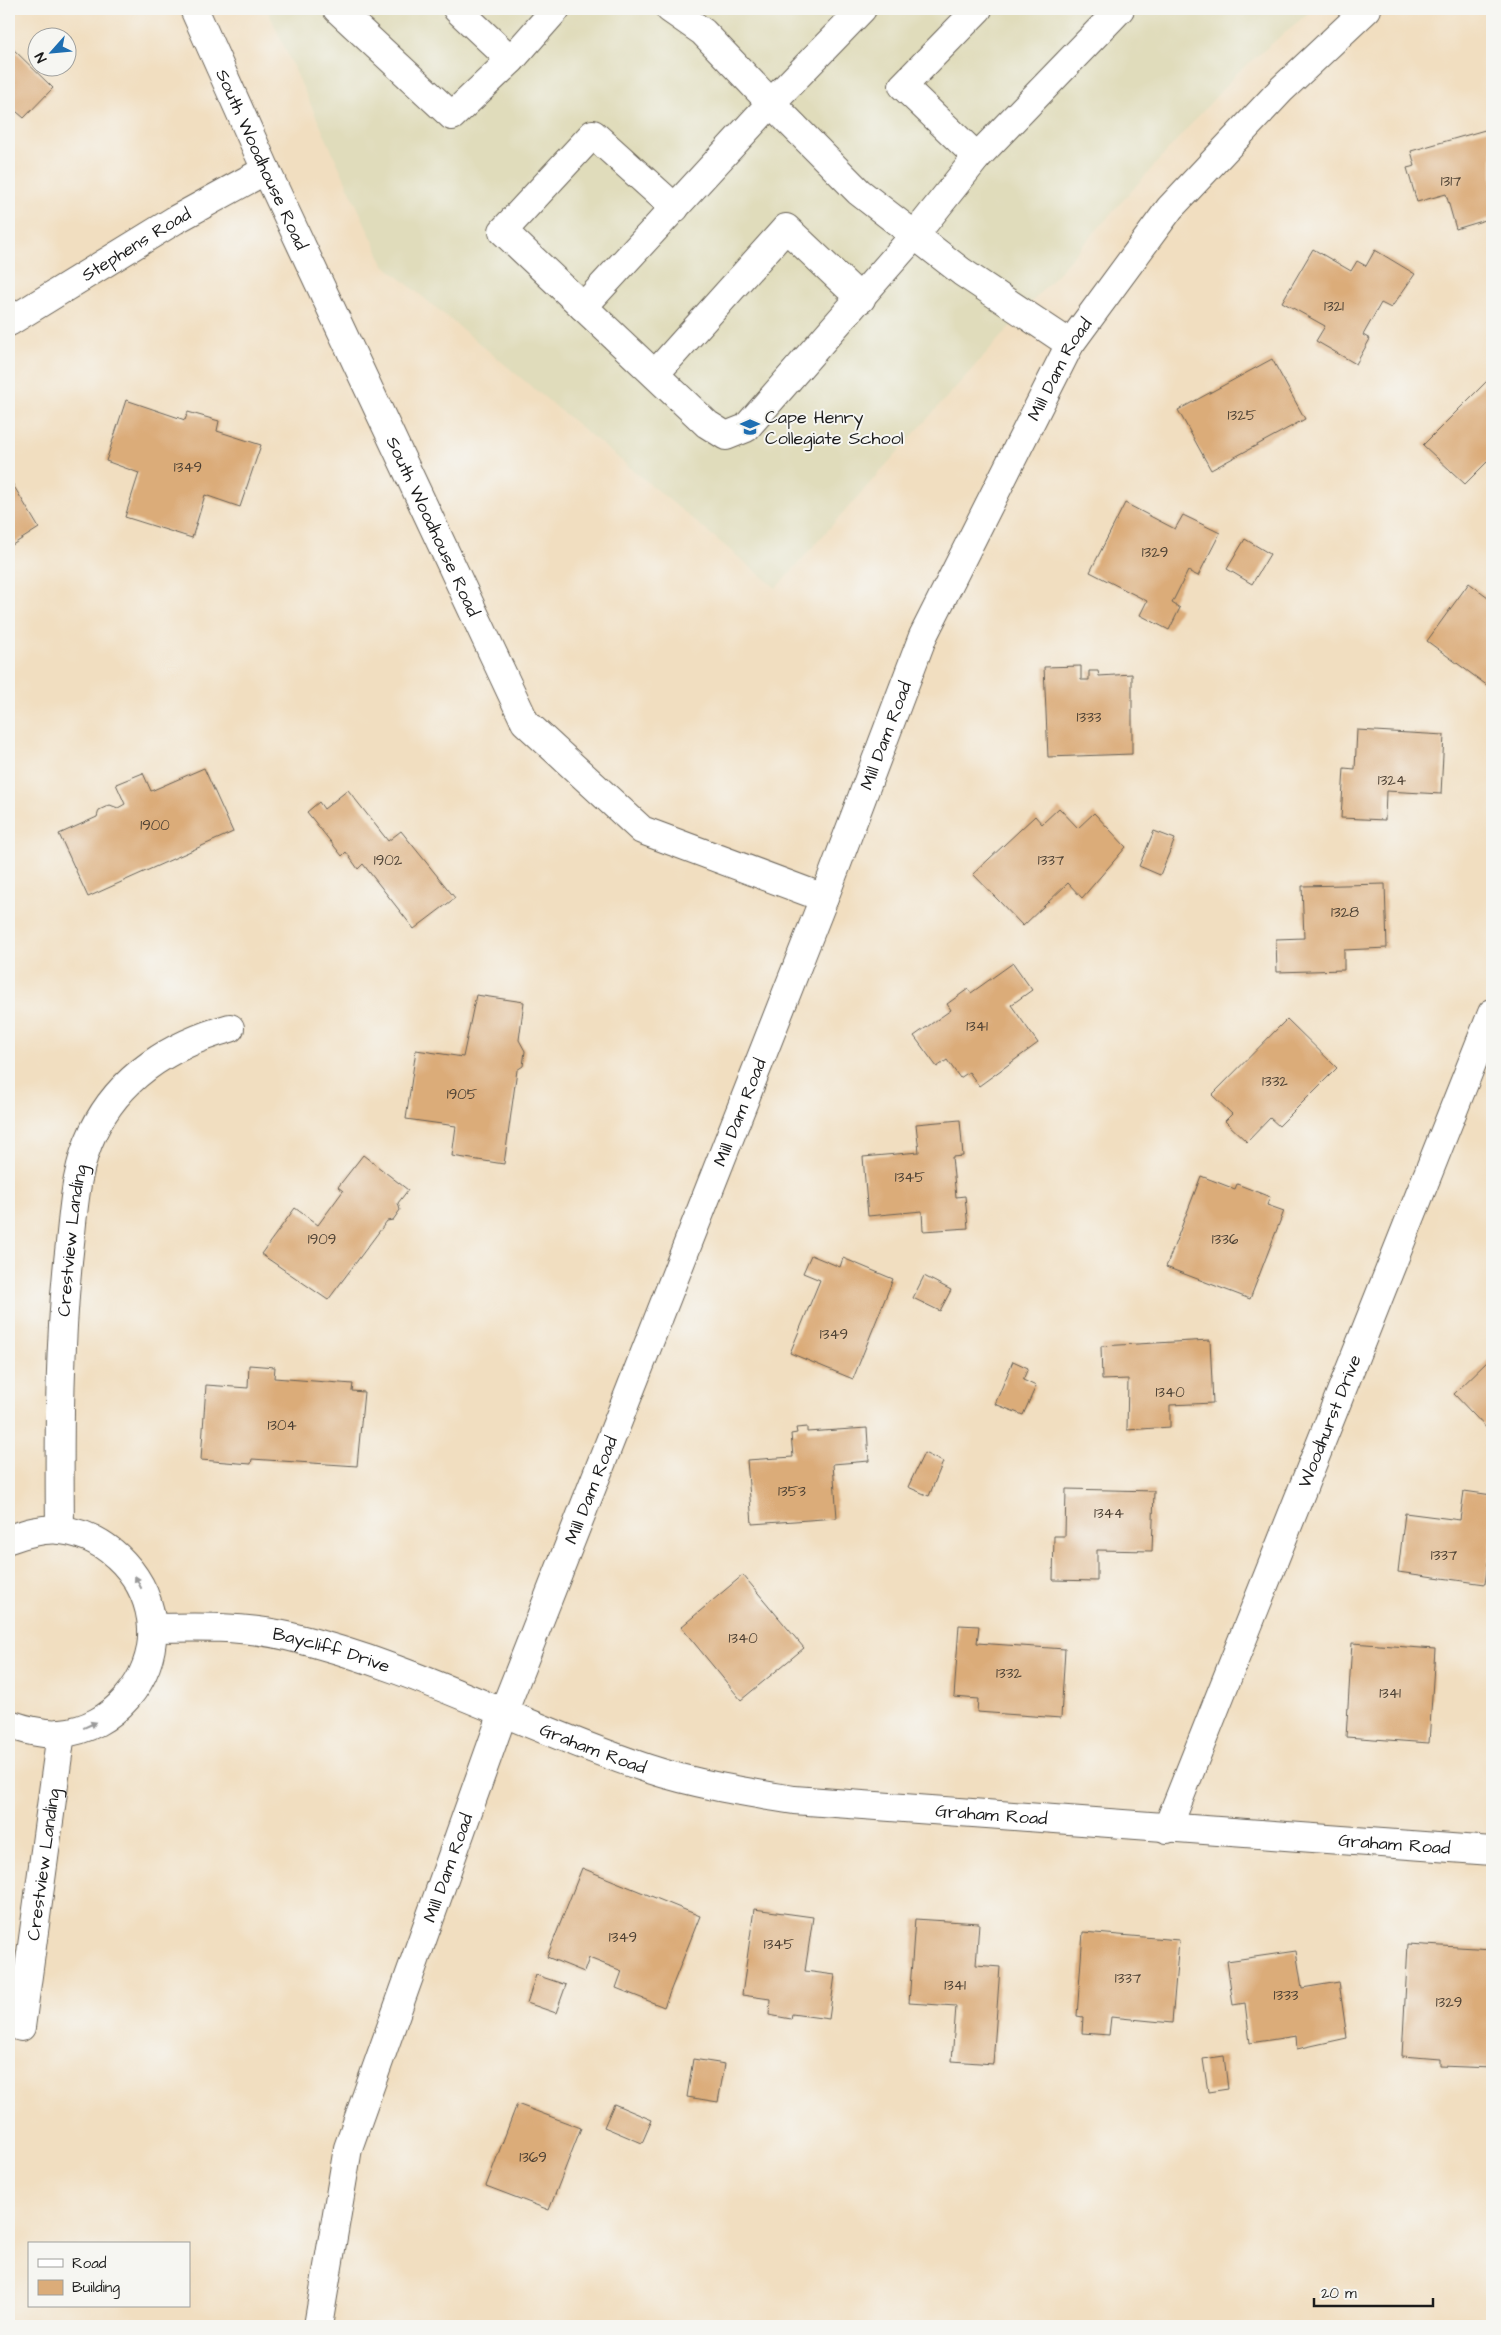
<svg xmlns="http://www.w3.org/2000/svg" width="1501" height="2335" viewBox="0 0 1501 2335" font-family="'Architects Daughter',sans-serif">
	<rect width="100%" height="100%" fill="#f6f6f2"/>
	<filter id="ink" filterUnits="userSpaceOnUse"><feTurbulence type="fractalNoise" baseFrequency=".02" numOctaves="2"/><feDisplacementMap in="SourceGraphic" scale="10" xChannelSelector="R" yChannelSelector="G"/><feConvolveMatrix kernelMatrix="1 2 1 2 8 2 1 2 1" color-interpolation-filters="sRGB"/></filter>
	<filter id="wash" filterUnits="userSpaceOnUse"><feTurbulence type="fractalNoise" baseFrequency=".0096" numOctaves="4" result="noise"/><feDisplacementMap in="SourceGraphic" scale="20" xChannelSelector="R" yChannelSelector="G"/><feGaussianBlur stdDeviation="1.12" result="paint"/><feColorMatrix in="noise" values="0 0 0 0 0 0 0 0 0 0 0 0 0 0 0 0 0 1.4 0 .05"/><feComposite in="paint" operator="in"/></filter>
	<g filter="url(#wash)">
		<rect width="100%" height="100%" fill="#f1dec0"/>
		<path fill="#e0dcbb" d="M267,9H1313L1237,73L776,588L384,265Z"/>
		<g id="blocks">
			<g fill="#dbac79">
				<path d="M9,45L53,88L24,118L10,106L9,107Z"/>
				<path d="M1492,128V218L1456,229L1446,194L1417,202L1407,168L1415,166L1411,151Z"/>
				<path d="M1313,249L1351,271L1357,261L1366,266L1375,250L1415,274L1391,308L1381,303L1363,335L1370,339L1356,364L1316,341L1325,326L1282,302Z"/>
				<path d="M1272,359L1305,419L1211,470L1178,410Z"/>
				<path d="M1492,376V457L1465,484L1423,445Z"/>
				<path d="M126,400L185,420L188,412L219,421L217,431L261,445L240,507L205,495L192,538L125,517L139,473L106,461Z"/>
				<path d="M9,478L39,528L9,547Z"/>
				<path d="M1125,503L1175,529L1183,515L1220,533L1198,576L1188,571L1172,603L1180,608L1169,630L1140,615L1147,601L1090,572Z"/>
				<path d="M1245,539L1270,554L1252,584L1227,569Z"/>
				<path d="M1469,583L1492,600V689L1427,641Z"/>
				<path d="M1081,666V680H1089V671H1098L1099,676L1132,674V754L1048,757L1044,667Z"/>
				<path d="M1357,730L1444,735L1441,794L1386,791L1385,820L1341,818L1344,768L1355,769Z"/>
				<path d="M204,768L233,832L88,897L59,834L97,817L99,810L110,805L118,808L125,804L116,784L143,773L151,791Z"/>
				<path d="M348,790L388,841L401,831L455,898L414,929L363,864L358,869L346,852L342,856L307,812L319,802L324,809Z"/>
				<path d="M1059,808L1078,828L1094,813L1126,847L1082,898L1068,883L1023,926L973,874L1035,816L1042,824Z"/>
				<path d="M1154,831L1175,839L1160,875L1139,866Z"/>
				<path d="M1385,884L1387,948L1344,950V970L1277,972L1276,939L1304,938L1302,886Z"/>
				<path d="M1013,963L1032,990L1011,1005L1038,1043L979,1086L969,1072L960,1078L947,1060L937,1067L914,1036L951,1010L947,1004L968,989L971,993Z"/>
				<path d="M476,995L524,1002L519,1040L525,1051L523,1066L517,1070L504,1164L452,1156L456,1126L406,1119L416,1050L463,1057Z"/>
				<path d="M1287,1019L1337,1068L1279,1126L1270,1118L1247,1142L1225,1121L1232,1114L1212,1095Z"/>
				<path d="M960,1120L963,1156L952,1157L956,1197L965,1196L968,1228L923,1231L922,1211L868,1216L863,1157L919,1152L916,1124Z"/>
				<path d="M363,1155L408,1190L398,1203L400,1210L393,1220L387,1221L328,1300L261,1254L295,1208L318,1225L343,1191L338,1187Z"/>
				<path d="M1201,1176L1235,1189L1237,1184L1270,1197L1267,1205L1284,1211L1250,1299L1166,1267Z"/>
				<path d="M811,1255L840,1267L843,1258L893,1279L853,1379L790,1353L820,1280L803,1273Z"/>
				<path d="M924,1276L951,1290L940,1311L913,1298Z"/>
				<path d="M1210,1340L1213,1403L1170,1405V1427L1127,1430L1128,1379L1102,1380L1101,1346Z"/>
				<path d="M1492,1357V1434L1454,1394Z"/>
				<path d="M1013,1361L1028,1368L1023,1380L1036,1386L1023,1415L995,1404Z"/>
				<path d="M249,1365L275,1367L274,1378L353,1384L352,1391L364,1392L357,1466L252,1459L251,1464L201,1460L206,1385L248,1388Z"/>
				<path d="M807,1427V1432L867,1428L869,1461L833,1464L837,1518L752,1524L747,1460L793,1457L791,1434L797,1433L796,1428Z"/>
				<path d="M924,1453L943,1462L929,1496L908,1487Z"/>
				<path d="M1066,1489L1154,1491L1152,1551L1097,1550V1581L1053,1580L1054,1536H1065Z"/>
				<path d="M1464,1491L1492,1495V1537L1485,1584L1398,1572L1405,1513L1460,1520Z"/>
				<path d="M743,1575L804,1648L741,1700L681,1627Z"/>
				<path d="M959,1625L979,1626L977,1643L1065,1649L1061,1718L977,1712L978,1699L954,1697Z"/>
				<path d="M1352,1643L1435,1649L1429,1743L1346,1737Z"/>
				<path d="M582,1868L700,1916L664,2007L616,1988L622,1971L589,1958L584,1972L547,1957Z"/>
				<path d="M754,1909L813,1917L805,1971L835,1975L829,2019L792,2014L791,2019L769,2015L770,1999L742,1995Z"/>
				<path d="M915,1919L979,1923L976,1965L1000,1967L993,2064L952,2061L956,2006L909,2003Z"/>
				<path d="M1083,1932L1179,1940L1172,2023L1111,2017L1109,2035L1082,2033L1083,2017L1077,2016Z"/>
				<path d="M1408,1944L1492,1949V2068L1440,2066V2059L1402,2056Z"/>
				<path d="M1296,1951L1302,1988L1339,1982L1347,2038L1297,2049L1296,2036L1250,2043L1245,2003L1233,2005L1227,1961Z"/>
				<path d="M536,1975L566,1985L556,2013L527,2003Z"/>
				<path d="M1224,2056L1228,2089L1208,2092L1203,2059Z"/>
				<path d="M693,2059L725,2064L718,2102L687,2097Z"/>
				<path d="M517,2104L581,2128L549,2210L486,2186Z"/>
				<path d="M614,2104L652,2120L642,2143L604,2127Z"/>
			</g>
		</g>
	</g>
	<g filter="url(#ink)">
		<use href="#blocks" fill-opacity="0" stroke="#676055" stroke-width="1"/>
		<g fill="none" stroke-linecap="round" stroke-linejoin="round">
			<defs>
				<g id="minor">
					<path id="s1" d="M194,9L266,170L525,722L642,830L824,898"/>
					<path d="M337,9L452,116L511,60"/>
					<path d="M457,9L511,60L556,9"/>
					<path d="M670,9L703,32L771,103L859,192L962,272L1070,344"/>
					<path d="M977,157L903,86L978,9"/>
					<path d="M675,208L593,134L503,231L707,424L726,436L746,428L914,236L977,157L1120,9"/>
					<path d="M583,307L771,103L862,9"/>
					<path id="s2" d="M9,322L175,220L266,170"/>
					<path d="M655,374L786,228L861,299"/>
					<path id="s3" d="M60,1530C59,1434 59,1338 70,1243C74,1205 76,1167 93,1132C120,1076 172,1044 230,1028"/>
					<path d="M9,1539C26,1533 43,1528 61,1530C110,1536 149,1579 152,1628C155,1679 112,1729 61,1733C43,1735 26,1730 9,1724"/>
					<path id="s4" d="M152,1628C197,1627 243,1626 287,1636C412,1665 525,1728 646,1768C694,1784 744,1792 794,1800L1492,1851"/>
					<path id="s5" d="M1167,1829L1492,1013"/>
					<path id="s6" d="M21,2027L61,1733"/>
					<path id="s7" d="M318,2326L348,2148L503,1713L824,898L923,636L1070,344L1170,208L1282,89L1367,9"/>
				</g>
			</defs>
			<use href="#minor" stroke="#676055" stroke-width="30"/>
			<use href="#minor" stroke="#fff" stroke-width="28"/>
		</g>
		<defs><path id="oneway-solid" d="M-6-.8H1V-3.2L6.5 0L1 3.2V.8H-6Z" transform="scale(1.25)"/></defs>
		<g fill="#999">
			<use href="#oneway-solid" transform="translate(138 1582) rotate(-117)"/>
			<use href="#oneway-solid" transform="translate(90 1725) rotate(-24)"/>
		</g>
	</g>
	<defs>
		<symbol id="school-bare" viewBox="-9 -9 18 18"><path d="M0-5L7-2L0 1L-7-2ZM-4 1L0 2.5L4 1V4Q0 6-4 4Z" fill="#1f6fb2" stroke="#f6f6f2" stroke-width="2.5" paint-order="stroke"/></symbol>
	</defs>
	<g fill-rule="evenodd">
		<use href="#school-bare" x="736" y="413" width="28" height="28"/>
	</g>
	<g text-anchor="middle" stroke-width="4" stroke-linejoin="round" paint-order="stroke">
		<g font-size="15" fill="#4c4033">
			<text x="1451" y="186">1317</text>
			<text x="1334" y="311">1321</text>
			<text x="1242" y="420">1325</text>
			<text x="188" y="472">1349</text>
			<text x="1155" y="557">1329</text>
			<text x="1089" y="722">1333</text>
			<text x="1392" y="785">1324</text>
			<text x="155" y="830">1900</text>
			<text x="388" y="865">1902</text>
			<text x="1051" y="865">1337</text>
			<text x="1345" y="917">1328</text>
			<text x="977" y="1031">1341</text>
			<text x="1275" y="1086">1332</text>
			<text x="462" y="1099">1905</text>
			<text x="910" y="1182">1345</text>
			<text x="322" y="1244">1909</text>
			<text x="1225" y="1244">1336</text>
			<text x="834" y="1339">1349</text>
			<text x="1170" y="1397">1340</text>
			<text x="282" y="1430">1304</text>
			<text x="792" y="1496">1353</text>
			<text x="1109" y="1518">1344</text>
			<text x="1444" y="1560">1337</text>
			<text x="743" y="1643">1340</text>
			<text x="1009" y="1678">1332</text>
			<text x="1390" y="1698">1341</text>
			<text x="623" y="1942">1349</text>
			<text x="779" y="1949">1345</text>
			<text x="1128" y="1983">1337</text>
			<text x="955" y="1990">1341</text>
			<text x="1286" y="2000">1333</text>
			<text x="1449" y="2007">1329</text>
			<text x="533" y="2162">1369</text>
		</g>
		<g font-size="18" fill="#1c1c1c" stroke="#f6f6f2">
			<text dy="6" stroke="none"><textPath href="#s1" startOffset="165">South Woodhouse Road</textPath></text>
			<text dy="6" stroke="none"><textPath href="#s2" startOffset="149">Stephens Road</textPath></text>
			<text dy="6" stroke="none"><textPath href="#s7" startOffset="2098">Mill Dam Road</textPath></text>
			<text dy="6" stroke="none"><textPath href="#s1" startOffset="570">South Woodhouse Road</textPath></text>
			<text dy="6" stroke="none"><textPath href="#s7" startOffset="1692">Mill Dam Road</textPath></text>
			<text dy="6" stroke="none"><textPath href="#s7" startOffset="1288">Mill Dam Road</textPath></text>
			<text dy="6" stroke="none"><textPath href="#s3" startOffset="290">Crestview Landing</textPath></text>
			<text dy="6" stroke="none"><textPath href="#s5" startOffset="439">Woodhurst Drive</textPath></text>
			<text dy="6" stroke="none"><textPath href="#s7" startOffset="882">Mill Dam Road</textPath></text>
			<text dy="6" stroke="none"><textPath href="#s4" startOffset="182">Baycliff Drive</textPath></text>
			<text dy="6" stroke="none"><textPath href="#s4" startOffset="462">Graham Road</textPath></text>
			<text dy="6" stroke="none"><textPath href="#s4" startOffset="868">Graham Road</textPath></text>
			<text dy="6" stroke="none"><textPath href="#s4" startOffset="1272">Graham Road</textPath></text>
			<text dy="6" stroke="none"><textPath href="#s6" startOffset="164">Crestview Landing</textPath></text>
			<text dy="6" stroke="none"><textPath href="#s7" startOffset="478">Mill Dam Road</textPath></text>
		</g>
		<g font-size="18" fill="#1c1c1c" stroke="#f6f6f2" text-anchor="start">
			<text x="765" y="423">Cape Henry<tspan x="765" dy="21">Collegiate School</tspan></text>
		</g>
	</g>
	<rect width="1501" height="2335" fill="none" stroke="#f6f6f2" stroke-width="30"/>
	<rect x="28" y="2242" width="162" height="65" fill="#f6f6f2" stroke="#9f9f9c"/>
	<rect x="38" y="2259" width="25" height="8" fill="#ffffff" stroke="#9f9f9c"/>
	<text x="72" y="2268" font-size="15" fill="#1c1c1c">Road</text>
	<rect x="38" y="2280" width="25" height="15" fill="#dbac79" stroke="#9f9f9c"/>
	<text x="72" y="2292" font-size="15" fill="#1c1c1c">Building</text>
	<g transform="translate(52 52) rotate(243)"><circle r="24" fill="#f6f6f2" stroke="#9f9f9c"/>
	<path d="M0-4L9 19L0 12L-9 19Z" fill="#1f6fb2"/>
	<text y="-8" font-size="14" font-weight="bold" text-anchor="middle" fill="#1c1c1c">N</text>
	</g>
	<path d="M1314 2298v8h119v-8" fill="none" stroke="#1c1c1c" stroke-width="2.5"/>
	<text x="1321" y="2298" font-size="15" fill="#1c1c1c" stroke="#f6f6f2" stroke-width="4" paint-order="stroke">20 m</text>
</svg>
